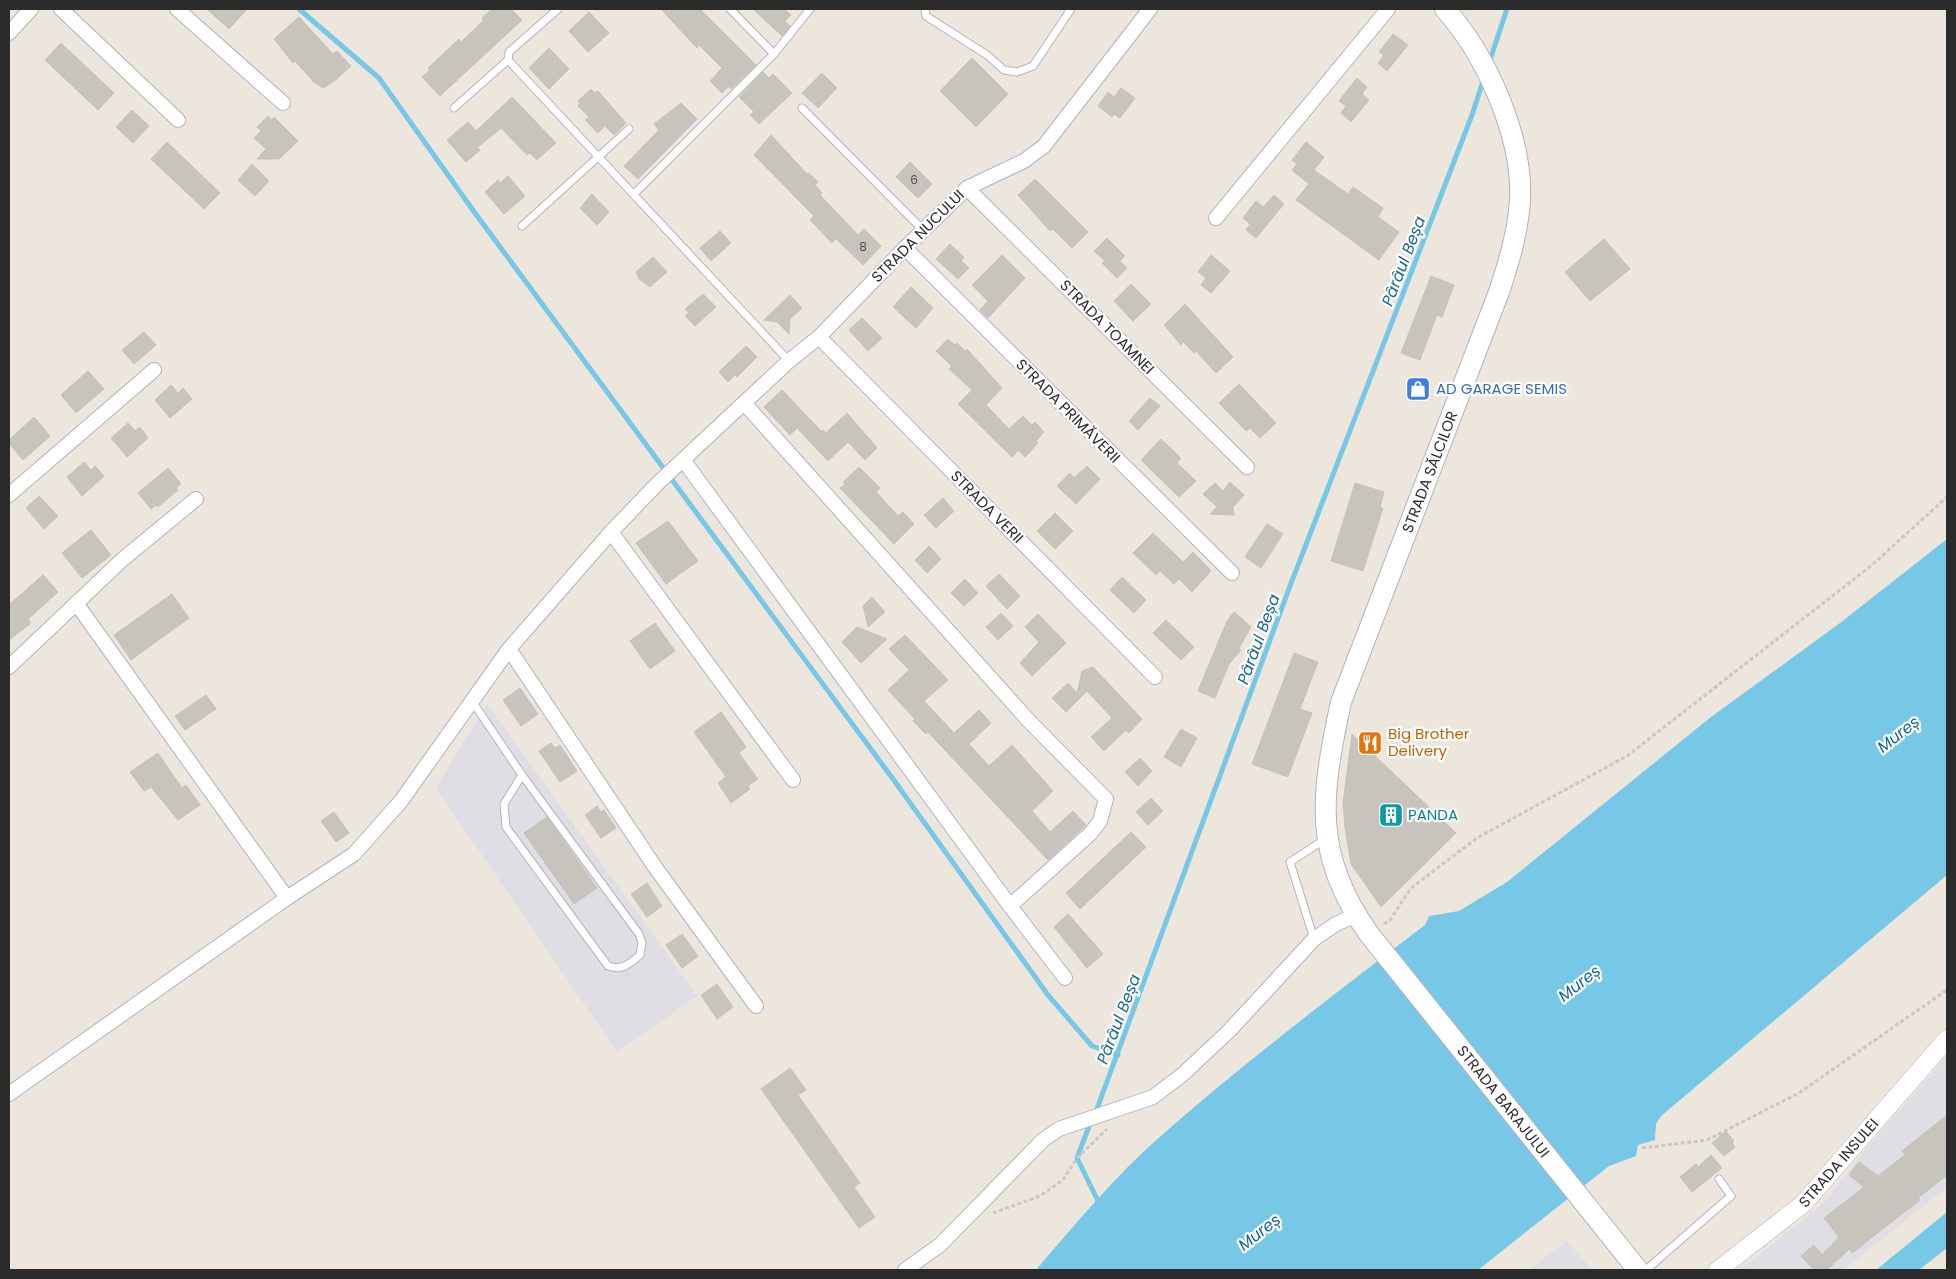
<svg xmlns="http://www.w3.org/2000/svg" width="1956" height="1279" viewBox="0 0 1956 1279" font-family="Poppins,sans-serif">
	<rect width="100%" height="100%" fill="#ece6dd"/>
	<g fill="#e0dee5">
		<path d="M487,704L697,996L617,1052L436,788Z"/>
		<path d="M1947,1056V1187L1843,1270H1740L1826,1201L1864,1151Z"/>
		<path d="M1567,1241L1592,1270H1529Z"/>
	</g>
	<g fill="#77c8e7">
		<path d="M1947,539V875L1661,1116L1656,1124L1655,1140L1638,1145L1636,1156L1609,1166L1478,1270H1036C1076,1223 1116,1175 1162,1135C1246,1061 1336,993 1425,925L1429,916L1459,911L1507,882L1711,717L1840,623Z"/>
		<path d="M1947,1212V1248L1919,1270H1876Z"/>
	</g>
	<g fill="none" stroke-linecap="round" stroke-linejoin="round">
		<g stroke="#77c8e7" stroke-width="5">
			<path d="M299,9L379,78L475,213L893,779L1048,995L1092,1046L1118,1055"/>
			<path d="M1489,63L1507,9"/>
			<path d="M1095,1114L1290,586L1472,115L1484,78"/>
			<path d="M1091,1121L1077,1158L1100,1205"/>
		</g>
	</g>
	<g fill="#c7c3bd" stroke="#c7c2b7">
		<path d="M207,9H247L229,29Z"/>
		<path d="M492,9H511L522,20L440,96L422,77L430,70L428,68L459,39L461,42L484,20L482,18Z"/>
		<path d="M661,9H700L756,65L731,89L728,86L722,93L710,81L722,68L699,45L697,48Z"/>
		<path d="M753,9H784L791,15L785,21L790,26L782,36Z"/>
		<path d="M589,12L609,33L588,52L569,31Z"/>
		<path d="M299,17L333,54L337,51L351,66L333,82L323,88L314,82L295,61L293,63L274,39Z"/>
		<path d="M1393,34L1408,45L1387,71L1378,63L1384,55L1379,52Z"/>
		<path d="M61,43L114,93L98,110L45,60Z"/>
		<path d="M549,48L569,69L549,89L529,68Z"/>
		<path d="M972,58L1008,94L976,127L940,91Z"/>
		<path d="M763,72L769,78L773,74L792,93L759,124L750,115L754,112L739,97Z"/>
		<path d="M822,73L837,88L818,108L802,93Z"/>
		<path d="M1357,78L1367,87L1362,94L1369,100L1351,122L1341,113L1346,106L1339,101Z"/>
		<path d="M1121,88L1135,98L1120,118L1114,114L1112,117L1098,106L1108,92L1114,97Z"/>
		<path d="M591,89L595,93L598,91L626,123L614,135L605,126L598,133L585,120L589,117L578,106L580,103L578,101Z"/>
		<path d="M512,97L556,143L537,160L530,153L527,155L501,128L477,148L480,150L466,162L447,140L468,122L476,131Z"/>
		<path d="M681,103L697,119L638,179L624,166L659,130L654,124Z"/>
		<path d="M132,110L149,126L133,143L116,127Z"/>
		<path d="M268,116L271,120L274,117L298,141L279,159H257L266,149L254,138L261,131L257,127Z"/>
		<path d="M771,135L807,174L809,173L818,182L815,185L822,193L820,195L858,235L864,229L881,246L863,265L836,239L832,243L810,220L814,216L754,155Z"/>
		<path d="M167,142L220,193L204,209L151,159Z"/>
		<path d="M1306,142L1324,157L1314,170L1348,194L1353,187L1383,208L1378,217L1399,232L1379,260L1296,200L1309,184L1292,170L1297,164L1292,160Z"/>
		<path d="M910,162L932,184L918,198L896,177Z"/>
		<path d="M252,164L269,181L255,196L238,180Z"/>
		<path d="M508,176L525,196L504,214L485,192L498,180L500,183Z"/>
		<path d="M1035,179L1088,232L1072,248L1053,229L1050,231L1018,195Z"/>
		<path d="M592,194L609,212L597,225L580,208Z"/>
		<path d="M1274,195L1284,204L1256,238L1246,230L1250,224L1243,218L1256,201L1263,207Z"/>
		<path d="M720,231L731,243L711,261L700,248Z"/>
		<path d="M1107,238L1125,256L1120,261L1127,268L1117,278L1102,263L1105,261L1094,251Z"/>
		<path d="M1604,239L1630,269L1590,301L1565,272Z"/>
		<path d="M950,244L964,257L961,261L969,268L958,279L936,259Z"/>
		<path d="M1002,255L1025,278L988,318L980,310L988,301L972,285Z"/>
		<path d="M1211,255L1230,271L1211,293L1201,285L1206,278L1198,272Z"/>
		<path d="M653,257L667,272L650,287L639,279L636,272Z"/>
		<path d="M1431,276L1454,285L1442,317L1437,315L1420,360L1401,353Z"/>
		<path d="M1131,284L1151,304L1133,321L1114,301Z"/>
		<path d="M911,287L933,308L916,328L893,307Z"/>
		<path d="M703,294L716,307L695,326L685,316L689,313L685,309Z"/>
		<path d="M790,295L802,308L790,319L789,334L777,322L764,320Z"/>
		<path d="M1185,304L1233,357L1216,373L1196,351L1194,353L1183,342L1181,345L1164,325Z"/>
		<path d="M862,318L882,338L868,351L849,330Z"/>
		<path d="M144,332L156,345L134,364L122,350Z"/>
		<path d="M948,339L955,345L957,343L965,351L967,349L1002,388L986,405L1009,429L1023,416L1032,425L1035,422L1044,432L1036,441L1038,443L1025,457L1018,450L1012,457L958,404L972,390L949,369L952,366L936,351Z"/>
		<path d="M746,346L757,357L737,377L735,375L728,382L719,372Z"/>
		<path d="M88,371L104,389L76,413L61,395Z"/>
		<path d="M1239,384L1276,423L1260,438L1250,428L1246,431L1219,403Z"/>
		<path d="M171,385L178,393L183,388L192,399L170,418L155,400Z"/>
		<path d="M782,390L821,431L823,430L826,433L847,413L877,448L865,460L848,442L828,461L797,428L790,435L764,407Z"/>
		<path d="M1150,398L1160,406L1138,430L1129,421Z"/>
		<path d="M34,417L50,436L23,460L9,443V440Z"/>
		<path d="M128,423L135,431L140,427L148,438L127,457L111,438Z"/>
		<path d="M1161,439L1181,458L1177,463L1196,481L1179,497L1141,460Z"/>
		<path d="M84,462L91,470L95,466L104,476L82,496L67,477Z"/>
		<path d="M1087,466L1100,479L1076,504L1057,486L1070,473L1074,478Z"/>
		<path d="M859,467L880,488L876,492L898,516L903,512L914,524L894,544L840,488L845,484L843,482Z"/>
		<path d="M168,468L181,484L176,488L178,490L158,507L156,505L151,509L138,493Z"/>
		<path d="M1230,482L1244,495L1233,507L1234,515L1210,514L1217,507L1203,494L1215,483L1223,491Z"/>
		<path d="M1355,483L1384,492L1380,507L1383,508L1363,571L1331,561Z"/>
		<path d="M39,496L58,516L44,529L26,508Z"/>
		<path d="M943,498L954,511L936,528L924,515Z"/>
		<path d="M1055,513L1073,531L1055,549L1037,531Z"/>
		<path d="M668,521L698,561L666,584L636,543Z"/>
		<path d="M1267,524L1283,534L1261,568L1245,557Z"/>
		<path d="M91,530L111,555L82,578L62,553Z"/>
		<path d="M1153,533L1183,562L1193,552L1211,571L1192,592L1179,579L1174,584L1160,571L1156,575L1133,553Z"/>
		<path d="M929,546L941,559L927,573L915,560Z"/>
		<path d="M999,574L1020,596L1007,609L986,586Z"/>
		<path d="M43,575L58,592L28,619L31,623L9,640V605Z"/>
		<path d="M1122,577L1146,600L1134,613L1110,590Z"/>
		<path d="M965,579L978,593L964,606L951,593Z"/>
		<path d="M172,594L189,618L131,660L114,635Z"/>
		<path d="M872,597L885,612L868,627L863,606Z"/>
		<path d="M1234,612L1251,627L1239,648L1241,650L1229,664L1215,698L1198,691L1227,621Z"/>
		<path d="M1001,613L1013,626L998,640L986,627Z"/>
		<path d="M1038,614L1066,643L1032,676L1020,663L1039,642L1025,627Z"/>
		<path d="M1166,620L1194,647L1181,660L1153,633Z"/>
		<path d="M655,623L675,651L650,669L630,641Z"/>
		<path d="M857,627L887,639L861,663L842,642Z"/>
		<path d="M905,635L948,680L924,701L954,733L979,710L991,723L969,744L989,766L1012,745L1053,791L1032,811L1050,832L1073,811L1086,825L1048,860L928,732L926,734L913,721L915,719L888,690L909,670L889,649Z"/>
		<path d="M1294,653L1318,662L1300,709L1312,713L1288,777L1252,764Z"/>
		<path d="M1093,667L1142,719L1129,733L1126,730L1104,751L1091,737L1112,718L1087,691L1066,712L1052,698L1068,683L1077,693L1082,671Z"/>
		<path d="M520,688L538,714L521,726L503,700Z"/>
		<path d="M206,695L216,709L185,730L175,716Z"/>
		<path d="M721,712L746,747L739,753L758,779L748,786L750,789L731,803L718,783L726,777L694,732Z"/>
		<path d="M1181,729L1197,738L1181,767L1164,757Z"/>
		<path d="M1352,734L1456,833L1381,907L1351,864L1345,827L1343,803Z"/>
		<path d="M551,743L555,748L560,745L577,771L560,782L539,751Z"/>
		<path d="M158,753L182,788L186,785L200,805L178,820L151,787L144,791L130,772Z"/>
		<path d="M1140,758L1152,771L1138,786L1125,772Z"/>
		<path d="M1151,798L1163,811L1148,825L1136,812Z"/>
		<path d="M597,806L601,812L604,810L616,828L601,838L585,815Z"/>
		<path d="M334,812L349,833L336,842L321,821Z"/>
		<path d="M547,817L597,888L574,904L524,833Z"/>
		<path d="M1131,832L1146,847L1080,909L1066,893Z"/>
		<path d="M647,883L662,906L647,917L631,894Z"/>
		<path d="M1068,914L1103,954L1087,968L1054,927Z"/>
		<path d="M682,934L698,956L682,968L666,945Z"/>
		<path d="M717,984L733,1007L717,1019L701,995Z"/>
		<path d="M790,1068L806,1090L798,1095L860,1183L854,1187L875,1217L859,1228L761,1089Z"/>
		<path d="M1947,1115V1175L1918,1198L1920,1200L1852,1253L1849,1249L1827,1270H1814L1801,1256L1814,1245L1822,1255L1839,1237L1824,1218L1864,1187L1849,1175L1859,1162L1878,1176L1905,1155L1902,1151Z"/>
		<path d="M1726,1131L1734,1141L1732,1143L1735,1147L1724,1156L1712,1143Z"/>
		<path d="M1711,1155L1722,1168L1692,1192L1680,1177L1696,1164L1698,1167Z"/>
	</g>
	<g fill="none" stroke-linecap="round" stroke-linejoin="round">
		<defs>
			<g id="service">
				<path d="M558,9L509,52L508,60L789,361"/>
				<path d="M730,9L774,54"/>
				<path d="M925,9L926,16L987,55L1004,70L1017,72L1033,66L1071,9"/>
				<path d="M454,108L508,60"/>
				<path d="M802,108L923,230"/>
				<path d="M634,194L774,54L810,9"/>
				<path d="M522,226L629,129"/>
				<path d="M472,701L522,775L639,934L642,943L640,955C629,964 623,971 608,966L506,827L504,804L522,775"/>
				<path d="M1314,939L1290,862L1327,838"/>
				<path d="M1646,1270L1731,1196L1719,1179"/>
			</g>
			<g id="minor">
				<path d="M61,9L178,120"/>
				<path d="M177,9L283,103"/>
				<path d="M9,33L31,9"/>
				<path d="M967,188L1247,467"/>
				<path d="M1216,218L1388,9"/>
				<path d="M905,248L1232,573"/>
				<path d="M819,337L1155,677"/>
				<path d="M745,404L1028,720L1106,799L1100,821L1091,833L1010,906"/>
				<path d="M684,461L1010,906L1065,978"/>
				<path d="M9,495L154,370"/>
				<path d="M611,532L793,780"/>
				<path d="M76,603L287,898"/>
				<path d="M509,649L655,867L756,1006"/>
				<path d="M9,667L123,559L196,499"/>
				<path d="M9,1094L287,898L354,854L401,801L509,649L611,532L658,483L789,361L819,337L905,248L967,188L1024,161L1044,146L1150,9"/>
				<path d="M905,1270L940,1245L1043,1140L1059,1129L1153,1097L1182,1075L1229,1031L1314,939L1336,924L1356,915"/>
			</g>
			<g id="tertiary">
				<path id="s1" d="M1718,1270L1803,1204L1947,1039"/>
			</g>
			<g id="secondary">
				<path id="s2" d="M1445,9C1486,55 1523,136 1520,200C1518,232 1509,262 1499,292L1341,702C1321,795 1312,853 1369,934L1638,1270"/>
			</g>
		</defs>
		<use href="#service" stroke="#b1b3bd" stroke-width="9"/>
		<use href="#minor" stroke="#b1b3bd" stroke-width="16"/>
		<use href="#tertiary" stroke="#b1b3bd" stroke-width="19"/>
		<use href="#secondary" stroke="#b1b3bd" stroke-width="22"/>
		<g stroke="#c8c8c8" stroke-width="3" stroke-dasharray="4 2.5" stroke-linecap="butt">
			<path d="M1384,924L1390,920L1411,888L1477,838L1627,756L1872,565L1947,497"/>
			<path d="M1642,1148L1707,1140L1799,1093L1947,990"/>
			<path d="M993,1213L1040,1196L1063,1180L1077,1158L1107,1129"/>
		</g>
		<use href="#service" stroke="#fff" stroke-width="7"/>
		<use href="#minor" stroke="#fff" stroke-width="14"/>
		<use href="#tertiary" stroke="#fff" stroke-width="18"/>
		<use href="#secondary" stroke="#fff" stroke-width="20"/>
	</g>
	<defs>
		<symbol id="shop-square" viewBox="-11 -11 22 22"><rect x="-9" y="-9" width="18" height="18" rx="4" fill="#3f7fe0" stroke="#fff"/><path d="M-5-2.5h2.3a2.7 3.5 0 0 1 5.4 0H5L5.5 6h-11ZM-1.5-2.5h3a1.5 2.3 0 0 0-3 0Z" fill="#fff"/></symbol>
		<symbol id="restaurant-square" viewBox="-11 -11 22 22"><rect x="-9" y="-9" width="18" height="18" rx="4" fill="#e8710a" stroke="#fff"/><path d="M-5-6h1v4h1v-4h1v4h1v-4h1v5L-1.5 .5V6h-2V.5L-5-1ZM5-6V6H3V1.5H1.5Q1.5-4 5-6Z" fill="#fff"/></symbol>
		<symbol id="building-square" viewBox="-11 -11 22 22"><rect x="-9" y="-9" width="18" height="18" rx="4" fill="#0f9aa8" stroke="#fff"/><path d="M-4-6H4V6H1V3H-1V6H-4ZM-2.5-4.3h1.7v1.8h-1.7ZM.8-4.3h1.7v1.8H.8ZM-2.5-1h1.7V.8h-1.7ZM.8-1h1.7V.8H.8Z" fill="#fff"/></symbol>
	</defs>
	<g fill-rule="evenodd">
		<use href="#shop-square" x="1404" y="375" width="28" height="28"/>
		<use href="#restaurant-square" x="1356" y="729" width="28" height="28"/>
		<use href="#building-square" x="1377" y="801" width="28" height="28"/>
	</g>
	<g text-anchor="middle" stroke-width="4.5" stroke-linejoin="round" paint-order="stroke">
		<g font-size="12" fill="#525150">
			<text x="914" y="184">6</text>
			<text x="863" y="251">8</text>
		</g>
		<g font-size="15" fill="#2b2b2b" stroke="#fff">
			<text transform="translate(918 236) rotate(-45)" y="5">STRADA NUCULUI</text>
			<text transform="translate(1107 327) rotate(45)" y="5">STRADA TOAMNEI</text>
			<text transform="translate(1068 411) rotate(45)" y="5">STRADA PRIMĂVERII</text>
			<text transform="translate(1430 472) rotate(-69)" y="5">STRADA SĂLCILOR</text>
			<text transform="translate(987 507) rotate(45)" y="5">STRADA VERII</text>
			<text dy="5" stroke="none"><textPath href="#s2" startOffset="1201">STRADA BARAJULUI</textPath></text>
			<text dy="5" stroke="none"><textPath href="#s1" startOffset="162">STRADA INSULEI</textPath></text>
		</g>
		<g font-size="15" fill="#366cbe" stroke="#fff" text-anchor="start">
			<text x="1436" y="394">AD GARAGE SEMIS</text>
		</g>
		<g font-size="15" fill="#c56008" stroke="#fff" text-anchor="start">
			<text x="1388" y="739">Big Brother<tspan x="1388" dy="17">Delivery</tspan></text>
		</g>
		<g font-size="15" fill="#0d838f" stroke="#fff" text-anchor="start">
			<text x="1408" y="820">PANDA</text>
		</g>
		<g font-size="16" font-style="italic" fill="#156694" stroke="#fff">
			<text transform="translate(1403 261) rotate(-69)" y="6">Pârâul Beșa</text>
			<text transform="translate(1258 639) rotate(-70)" y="6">Pârâul Beșa</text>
			<text transform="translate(1898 734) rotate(-38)" y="6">Mureș</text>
			<text transform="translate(1579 983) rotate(-38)" y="6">Mureș</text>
			<text transform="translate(1118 1019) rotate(-69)" y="6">Pârâul Beșa</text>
			<text transform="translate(1259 1232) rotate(-38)" y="6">Mureș</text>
		</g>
	</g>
	<rect width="1956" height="1279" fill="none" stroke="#2b2b2b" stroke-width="20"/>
</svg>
